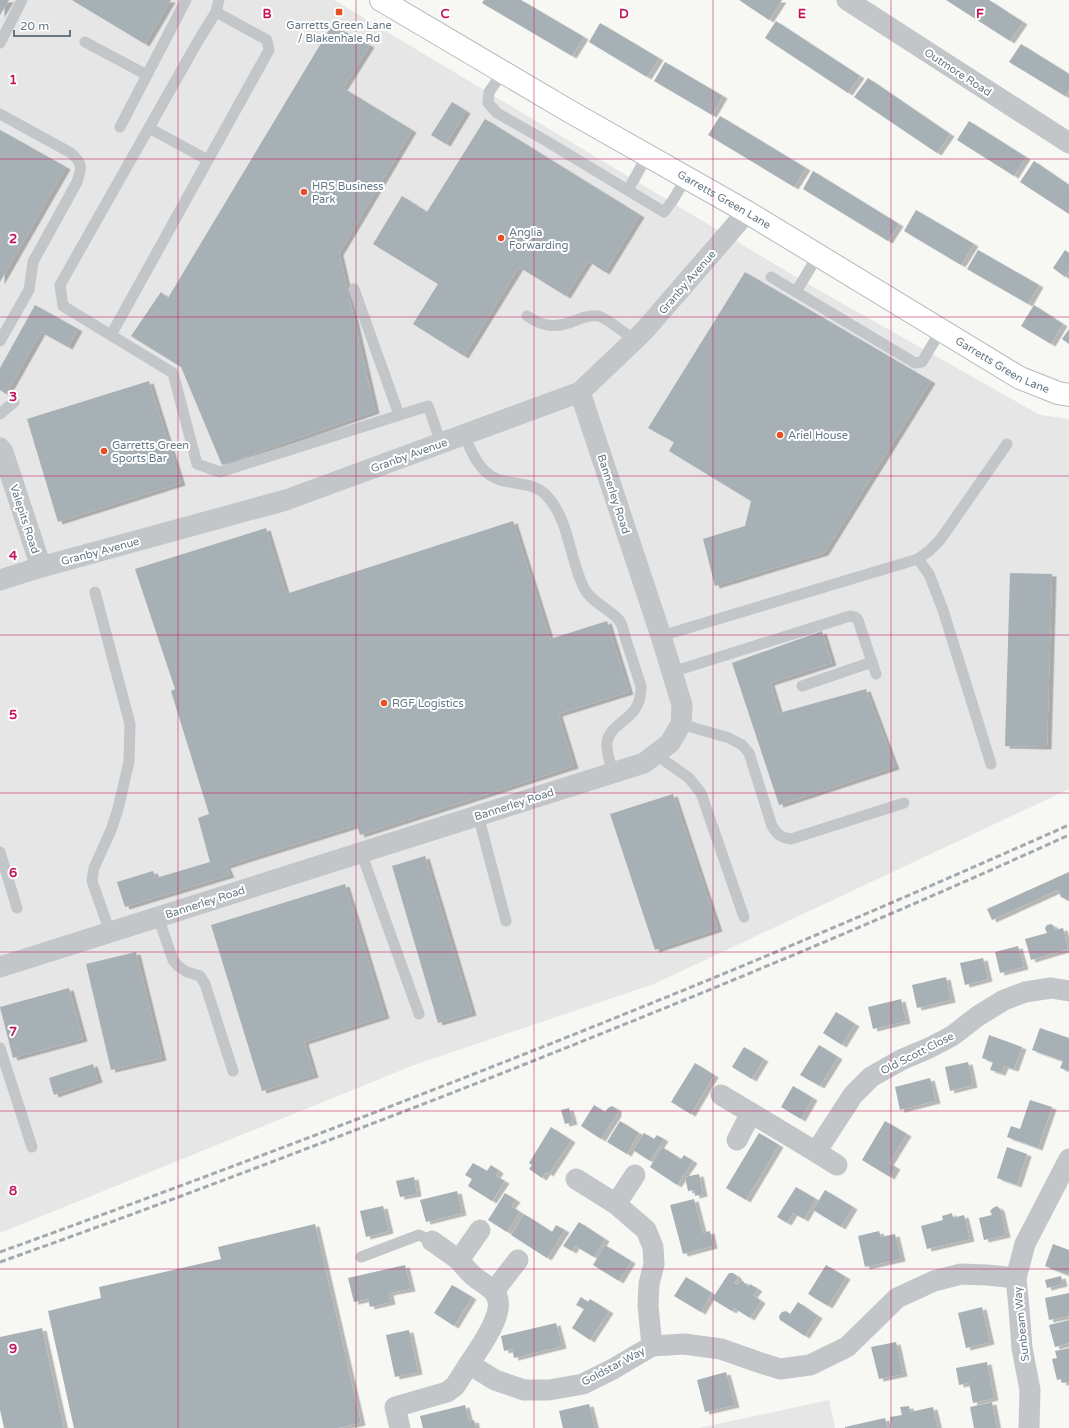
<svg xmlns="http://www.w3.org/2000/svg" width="1069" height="1428" viewBox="0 0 1069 1428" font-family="'Varela Round',sans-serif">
	<defs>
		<filter id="shadow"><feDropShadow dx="4.5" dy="2.5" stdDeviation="0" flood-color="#0004"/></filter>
	</defs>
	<rect width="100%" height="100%" fill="#f7f7f4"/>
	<g fill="#e5e6e5">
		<path d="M0,0H334L806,283L1040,415L1069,419V789L654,984L414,1065L0,1233Z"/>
		<path d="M829,1400L835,1428H699Z"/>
	</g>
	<g fill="#a7b0b5" filter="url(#shadow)">
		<path d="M0,0H9L0,15Z"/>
		<path d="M72,0H171L145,44Z"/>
		<path d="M484,0H521L584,37L572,56L482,3Z"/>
		<path d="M739,0H782L769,20Z"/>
		<path d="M946,0H989L1023,22L1010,41Z"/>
		<path d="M776,21L860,76L848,93L765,38Z"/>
		<path d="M600,23L659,58L647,77L589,42Z"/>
		<path d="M332,25L370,45L343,88L412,130L339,253L375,411L222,465L181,367L131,336L161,292L168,298Z"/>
		<path d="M1021,44L1069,74V89L1065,96L1009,62Z"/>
		<path d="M665,62L723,96L712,115L654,81Z"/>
		<path d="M868,78L950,134L937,153L854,97Z"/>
		<path d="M452,102L466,111L446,144L431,135Z"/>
		<path d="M720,116L806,168L794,187L708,135Z"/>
		<path d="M485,119L640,215L605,272L588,261L566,296L519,267L464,356L413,324L438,284L373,244L402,196L427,212Z"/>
		<path d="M969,121L1026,157L1014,176L957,140Z"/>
		<path d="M0,130L66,167L0,282Z"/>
		<path d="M1034,161L1069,185V214L1020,182Z"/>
		<path d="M813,171L899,224L888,241L803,189Z"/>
		<path d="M916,210L974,244L961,265L904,231Z"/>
		<path d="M978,250L1039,285L1028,304L967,269Z"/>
		<path d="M1065,250L1069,253V271L1065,277L1053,268Z"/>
		<path d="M745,272L931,381L824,553L715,586L703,539L745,526L751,501L669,451L674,442L648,428Z"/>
		<path d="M35,305L78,329L68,347L41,332L6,394L0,390V368Z"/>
		<path d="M1034,305L1063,324L1051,344L1021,326Z"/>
		<path d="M1069,329V344L1062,339Z"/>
		<path d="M149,381L181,483L58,522L27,419Z"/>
		<path d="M513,521L550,639L607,621L629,692L558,714L574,766L360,835L357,825L226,866L230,875L125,907L117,882L153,871L156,878L210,862L198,818L209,814L171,691L175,689L135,569L266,528L286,594Z"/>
		<path d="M1010,573L1052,574L1047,747L1005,746Z"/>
		<path d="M822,631L832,663L770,683L779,713L866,689L895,767L779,805L732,663Z"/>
		<path d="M673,794L718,929L655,950L610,814Z"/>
		<path d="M425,856L472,1013L438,1023L392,866Z"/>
		<path d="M1069,872V901L1061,897L1058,890L992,920L987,909Z"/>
		<path d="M345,884L385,1016L304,1042L314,1075L262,1091L211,925Z"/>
		<path d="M1051,924L1054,926L1055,930L1063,928L1068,949L1031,960L1025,939L1047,933L1045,928L1047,925Z"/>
		<path d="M1018,946L1024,967L1000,973L995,952Z"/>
		<path d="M136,952L162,1058L111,1070L86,964Z"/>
		<path d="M983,958L988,979L965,985L960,963Z"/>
		<path d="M946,977L951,1000L917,1008L912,985Z"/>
		<path d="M69,988L83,1039L13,1058L0,1007Z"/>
		<path d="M901,999L906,1021L873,1029L868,1007Z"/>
		<path d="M836,1012L855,1024L842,1045L823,1033Z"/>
		<path d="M1040,1028L1069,1038V1071L1060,1068L1063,1061L1032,1050Z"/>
		<path d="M989,1035L1022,1047L1014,1069L1004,1066L1001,1073L990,1070L993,1062L982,1058Z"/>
		<path d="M819,1045L838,1057L820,1086L800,1075Z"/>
		<path d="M744,1047L764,1059L752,1079L732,1067Z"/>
		<path d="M968,1062L973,1085L950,1091L945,1067Z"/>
		<path d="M695,1063L714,1075L691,1114L671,1102Z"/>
		<path d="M93,1064L98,1080L54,1095L49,1078Z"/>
		<path d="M930,1078L936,1101L900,1110L895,1087Z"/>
		<path d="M793,1086L813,1098L801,1119L781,1107Z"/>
		<path d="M1030,1100L1052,1107L1038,1148L1007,1137L1011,1126L1020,1129Z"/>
		<path d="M594,1105L605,1112L608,1108L612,1106L617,1109V1114L601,1139L581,1126Z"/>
		<path d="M569,1108L573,1122L565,1124L561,1110Z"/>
		<path d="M620,1121L639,1133L627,1154L607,1142Z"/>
		<path d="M885,1121L907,1134L889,1163L896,1167L890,1177L862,1160Z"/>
		<path d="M551,1127L571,1140L549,1174L546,1172L542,1178L529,1169L532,1165L529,1163Z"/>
		<path d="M644,1133L654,1139L657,1135L664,1139L650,1161L633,1150Z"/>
		<path d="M759,1133L779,1145L746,1200L726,1188Z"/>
		<path d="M662,1147L681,1159L684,1155L693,1161L677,1185L650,1167Z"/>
		<path d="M1007,1147L1027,1154L1017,1185L997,1178Z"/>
		<path d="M473,1163L487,1171L491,1165L499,1171L496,1176L505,1181L492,1201L468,1186L472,1179L465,1175Z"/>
		<path d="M699,1174L703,1194L695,1196L694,1190L688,1191L685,1177Z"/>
		<path d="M414,1177L417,1194L400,1197L396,1181Z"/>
		<path d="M796,1187L816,1199L804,1219L793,1213L787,1223L777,1217Z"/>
		<path d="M825,1190L853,1207L841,1227L813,1210Z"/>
		<path d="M457,1191L462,1213L426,1222L420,1200Z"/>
		<path d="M505,1193L516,1200L511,1206L520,1212L507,1232L488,1220Z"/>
		<path d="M694,1199L703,1233L710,1231L713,1246L683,1254L670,1205Z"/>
		<path d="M383,1206L389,1231L366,1237L360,1211Z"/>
		<path d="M997,1206L1000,1209L1006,1235L984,1240L979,1218L992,1215L990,1211L993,1208Z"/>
		<path d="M952,1213L953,1218L964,1215L970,1239L927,1249L921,1226L943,1220L942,1216Z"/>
		<path d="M524,1214L552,1232L556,1225L565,1230L547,1258L511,1235Z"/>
		<path d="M579,1222L605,1239L594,1257L575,1246L572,1251L563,1246Z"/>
		<path d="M315,1224L361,1423L338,1428H74L48,1311L101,1298L99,1287L221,1259L218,1247Z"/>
		<path d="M879,1231L881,1237L895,1234L901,1259L865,1267L858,1236Z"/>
		<path d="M1053,1244L1069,1250V1272L1068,1275L1045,1266Z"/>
		<path d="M605,1245L631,1261L619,1281L593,1265Z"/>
		<path d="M405,1265L411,1289L389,1293L391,1302L370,1307L368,1299L354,1302L348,1278Z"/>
		<path d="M826,1265L846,1277L828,1306L808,1294Z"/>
		<path d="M729,1273H733L736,1275L738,1278L734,1283L737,1285L740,1281H743L748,1287L750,1284L758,1289L753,1295L761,1301L750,1318L734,1308L732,1311L712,1299Z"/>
		<path d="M1061,1276L1063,1284L1047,1288L1045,1280Z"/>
		<path d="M686,1277L712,1293L701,1312L674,1296Z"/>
		<path d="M452,1285L472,1297L454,1326L434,1313Z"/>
		<path d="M1069,1293V1316L1049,1320L1045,1298Z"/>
		<path d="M581,1297L588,1302L590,1299L609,1311L590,1340L572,1328L584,1309L576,1305Z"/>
		<path d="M798,1302L818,1316L805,1336L780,1320L779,1316L782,1312L786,1311L790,1314Z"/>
		<path d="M982,1307L990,1342L966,1348L958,1313Z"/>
		<path d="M1069,1320V1343L1055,1347L1049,1325Z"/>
		<path d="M556,1323L562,1346L514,1358L512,1349L504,1351L501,1336Z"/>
		<path d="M42,1328L64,1428H4L0,1410V1337Z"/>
		<path d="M409,1330L418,1372L395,1377L386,1335Z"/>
		<path d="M896,1342L903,1374L879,1379L871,1347Z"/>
		<path d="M1069,1348V1382L1062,1383L1061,1379L1057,1380L1052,1359L1057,1358L1055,1351Z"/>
		<path d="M987,1362L994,1398L973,1403L969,1383L959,1385L956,1368Z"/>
		<path d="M726,1372L735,1405L705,1412L697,1380Z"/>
		<path d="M992,1402L997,1428H974L970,1407Z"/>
		<path d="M589,1404L595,1428H563L559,1411Z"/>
		<path d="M465,1405L469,1421L474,1420L476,1428H423L420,1416Z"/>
		<path d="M909,1406L910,1412L933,1407L938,1428H892L890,1417L902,1415L900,1407Z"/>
		<path d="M885,1418L888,1428H845V1427Z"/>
	</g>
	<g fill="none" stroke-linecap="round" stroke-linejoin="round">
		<defs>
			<g id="secondary">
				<path id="s1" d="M381,0L569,111L747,212L1020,378L1058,393L1069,395"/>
			</g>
		</defs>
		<use href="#secondary" stroke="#b4babe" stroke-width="24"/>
		<g stroke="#c2c6c9" stroke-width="11">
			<path d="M219,0L216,12L198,41L60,285L63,306L173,373L197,464L220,472L428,406L441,443"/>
			<path d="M85,42L147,75"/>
			<path d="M0,43L22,0"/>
			<path d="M503,72L489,92L488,103L497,113L548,142L664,212L673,200L686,178"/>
			<path d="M0,114L71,153C83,164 82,167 77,182L33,262L29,290L0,341"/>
			<path d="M120,127L186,0"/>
			<path d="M149,128L208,160"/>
			<path d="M628,190L647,156"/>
			<path d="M771,277L915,363L922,362L941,330"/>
			<path d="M354,289L399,415"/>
			<path d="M796,292L818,255"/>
			<path d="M527,316C545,328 556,328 577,320C584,317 590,315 598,316C607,318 626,334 634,340"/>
			<path d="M111,335L269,50L267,40L216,12"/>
			<path d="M0,414L14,402"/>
			<path d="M464,435C472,453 481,477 504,481C518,484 535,484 546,495C570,520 569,560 585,590C593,603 609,609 619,620C623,625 624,634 626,640C631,655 636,671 641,686C642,721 611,720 607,742C606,752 610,763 613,772"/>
			<path d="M918,559L929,574L943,610L991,764"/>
			<path d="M95,592L130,724L129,762L118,809L111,830L94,868L92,881L110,932"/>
			<path d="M661,636L918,559L929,551L940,540L1007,444"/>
			<path d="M672,672L850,616L855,617L858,620L876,674"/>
			<path d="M802,686L872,662"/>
			<path d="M681,724L729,738L742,745L749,753L772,826C777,834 781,838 791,839L904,803"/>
			<path d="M655,754L689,778L701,793L744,917"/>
			<path d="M478,815L506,921"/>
			<path d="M0,852L17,908"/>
			<path d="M361,852L419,1014"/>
			<path d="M158,917L173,960L178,966L187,972L200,976L205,984L233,1071"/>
			<path d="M0,1048L32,1147"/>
			<path d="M361,1257L419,1235L432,1241"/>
		</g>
		<g stroke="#c2c6c9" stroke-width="21">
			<path d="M847,0L1069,143"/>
			<path d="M0,448L3,452L41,567"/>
			<path d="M0,580L41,567L286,500L580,392L644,331L747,212"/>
			<path d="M0,967L644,763L670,743L681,724L682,705L661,636L580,392"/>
			<path d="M721,1095L816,1152L853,1095L871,1077L901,1060L929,1048L952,1036L978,1016L1004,1000L1025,992L1051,988L1069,991"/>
			<path d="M737,1140L751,1113"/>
			<path d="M816,1152L837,1165"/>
			<path d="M576,1179L616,1204L646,1230L653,1247L654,1264L649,1284L648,1306L652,1346"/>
			<path d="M616,1204L635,1175"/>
			<path d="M480,1230L459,1260C464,1266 469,1273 476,1278C481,1282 488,1286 493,1291C511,1308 479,1348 469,1364L495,1380L524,1390H549L583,1384L613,1369L652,1346L684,1344L721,1349L758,1362L780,1369L810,1365L847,1347L897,1298L934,1281L961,1274L987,1275L1016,1278"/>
			<path d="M432,1241L459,1260"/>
			<path d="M494,1291L518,1260"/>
			<path d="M400,1428L395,1407L447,1392L455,1386L469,1364"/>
			<path d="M1029,1428L1030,1390L1022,1348L1019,1308L1016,1278L1025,1244L1069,1159"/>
		</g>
		<use href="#secondary" stroke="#fff" stroke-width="22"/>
		<g stroke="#a2a9af" stroke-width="3" stroke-dasharray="6 3" stroke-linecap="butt">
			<path d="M0,1252C243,1164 485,1072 723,974C839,926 954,876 1069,825"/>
			<path d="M0,1262C147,1210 293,1154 439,1098C651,1015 862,929 1069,835"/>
		</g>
	</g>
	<path fill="none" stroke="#c2185b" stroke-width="1" stroke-opacity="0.55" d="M178,0V1428M356,0V1428M534,0V1428M713,0V1428M891,0V1428M0,159H1069M0,317H1069M0,476H1069M0,635H1069M0,793H1069M0,952H1069M0,1111H1069M0,1269H1069"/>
	<g fill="#e64f24" stroke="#fff" stroke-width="1.5">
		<rect x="335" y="8" width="8" height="8" rx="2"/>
		<circle cx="304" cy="192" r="4"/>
		<circle cx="501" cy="238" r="4"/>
		<circle cx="780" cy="435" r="4"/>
		<circle cx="104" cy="451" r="4"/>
		<circle cx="384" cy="703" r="4"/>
	</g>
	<g text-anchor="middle" stroke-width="4" stroke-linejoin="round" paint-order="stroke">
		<g font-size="11" fill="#657785" stroke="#fff" text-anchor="start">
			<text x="339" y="29" text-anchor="middle">Garretts Green Lane<tspan x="339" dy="13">/ Blakenhale Rd</tspan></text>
			<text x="312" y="190">HRS Business<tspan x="312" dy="13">Park</tspan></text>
			<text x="509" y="236">Anglia<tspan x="509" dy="13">Forwarding</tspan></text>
			<text x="788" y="439">Ariel House</text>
			<text x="112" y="449">Garretts Green<tspan x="112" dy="13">Sports Bar</tspan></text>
			<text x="392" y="707">RGF Logistics</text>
		</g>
		<g font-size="11" fill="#657785" stroke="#fff">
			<text transform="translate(958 72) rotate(33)" y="4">Outmore Road</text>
			<text dy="4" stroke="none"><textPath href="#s1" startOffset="397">Garretts Green Lane</textPath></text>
			<text transform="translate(687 282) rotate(-49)" y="4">Granby Avenue</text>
			<text dy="4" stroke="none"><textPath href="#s1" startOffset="721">Garretts Green Lane</textPath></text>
			<text transform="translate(409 455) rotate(-20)" y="4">Granby Avenue</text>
			<text transform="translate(614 494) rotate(72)" y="4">Bannerley Road</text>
			<text transform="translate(25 519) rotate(72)" y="4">Valepits Road</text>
			<text transform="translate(100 551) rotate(-15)" y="4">Granby Avenue</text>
			<text transform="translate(514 804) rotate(-18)" y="4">Bannerley Road</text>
			<text transform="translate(205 902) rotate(-18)" y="4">Bannerley Road</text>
			<text transform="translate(917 1053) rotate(-27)" y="4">Old Scott Close</text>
			<text transform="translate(1021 1324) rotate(-96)" y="4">Sunbeam Way</text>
			<text transform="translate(613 1366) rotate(-28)" y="4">Goldstar Way</text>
		</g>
	</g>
	<g font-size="13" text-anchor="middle" font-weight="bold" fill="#c2185b" stroke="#fff" stroke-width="4" stroke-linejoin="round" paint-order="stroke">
		<text x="267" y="18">B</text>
		<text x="445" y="18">C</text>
		<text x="624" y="18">D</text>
		<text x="802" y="18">E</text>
		<text x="980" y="18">F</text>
		<text x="13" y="84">1</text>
		<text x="13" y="243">2</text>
		<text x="13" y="401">3</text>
		<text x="13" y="560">4</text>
		<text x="13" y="719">5</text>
		<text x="13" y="877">6</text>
		<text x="13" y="1036">7</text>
		<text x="13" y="1195">8</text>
		<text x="13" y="1353">9</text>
	</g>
	<path d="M14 30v6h56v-6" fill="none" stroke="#657785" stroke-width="2"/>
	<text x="20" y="30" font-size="12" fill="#657785" stroke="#ffffff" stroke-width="3" paint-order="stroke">20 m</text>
</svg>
